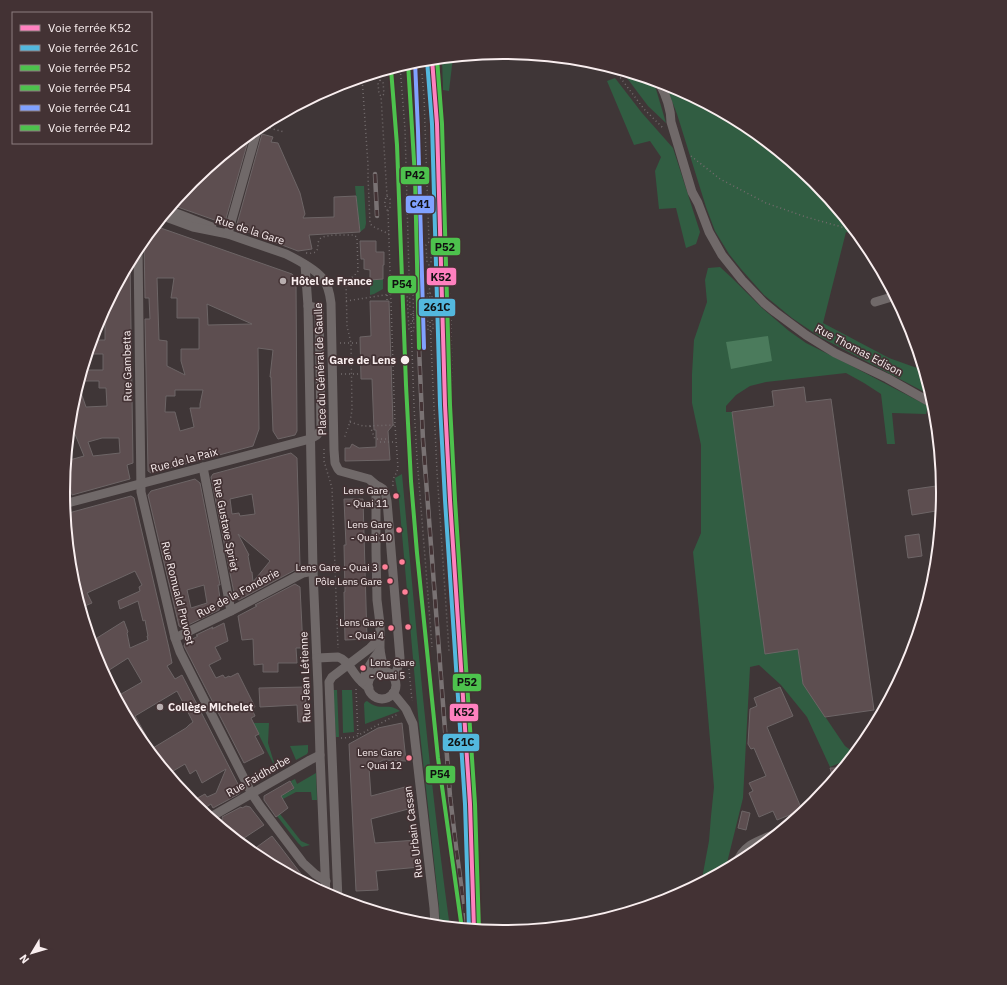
<svg xmlns="http://www.w3.org/2000/svg" width="1007" height="985" viewBox="0 0 1007 985" font-family="'IBM Plex Sans',sans-serif">
	<rect width="100%" height="100%" fill="#3f3637"/>
	<g fill="#315d42">
		<path d="M453,57L449,91L443,90L442,58Z"/>
		<path d="M621,70L651,79L656,89L666,123L648,106Z"/>
		<path d="M615,78L642,113L673,148L700,232L696,244L686,248L676,208L659,209L655,171L661,157L650,141L634,145L607,81Z"/>
		<path d="M665,83L672,86L748,126L815,181L860,236L846,232L823,323L889,358L917,368L925,372L932,396L820,337L792,318L764,295L741,269L729,254L715,231L706,207L677,114Z"/>
		<path d="M355,186H364L366,223L365,228L360,232Z"/>
		<path d="M720,267L732,278L762,308L789,331L806,343L846,363L928,406L926,414L892,413L895,444H887L881,394L864,383L846,373L766,382L750,386L736,395L726,406V412H732L765,653L798,649L803,684L845,746L856,754L854,757L830,767L807,717L781,685L759,665L750,667L743,798L725,871L701,884L709,841L711,816L714,787L699,610L693,552L701,533V445L692,403V374L694,340L707,302L705,280L708,268Z"/>
		<path d="M383,279V289L374,294L370,295V280Z"/>
		<path d="M402,474C416,625 429,777 450,928L440,927L439,907L418,715L399,500L395,478Z"/>
		<path d="M333,690H337L339,737H336Z"/>
		<path d="M342,690H352L354,732L343,733Z"/>
		<path d="M367,701C380,712 388,702 400,711L365,724L364,704L365,702Z"/>
		<path d="M253,723H269L268,743L276,769Z"/>
		<path d="M308,745V752L307,754L296,760L290,746Z"/>
		<path d="M316,773L317,800H312L311,792H296L283,799L281,796L294,789L291,781L295,779L297,784Z"/>
		<path d="M280,814L301,841L310,845L302,847L298,843L277,816Z"/>
	</g>
	<path fill="#4b7b5c" d="M768,336L772,361L731,369L726,342Z"/>
	<g fill="#5d4e50" stroke="#6d6566" fill-rule="evenodd">
		<path d="M250,134L225,222L223,223L172,205L192,181Z"/>
		<path d="M262,134L273,137L271,142L278,143L300,193L305,214L303,218L334,217V197L356,196L360,232L309,235L312,249L298,251L239,229L237,224Z"/>
		<path d="M155,226L292,274L296,280L297,431L295,435L278,439L273,431L271,377H270L273,350L258,348L259,429L253,446L151,473L148,471L145,319H150L149,298H145L144,239ZM157,278H174L171,298H177V318H199V349H181V361L185,375L167,366V341L159,340ZM207,304L252,324L208,325ZM175,390H203L200,404V408H190L194,427L180,431L175,412H165L166,396H175Z"/>
		<path d="M360,241H376V252H384V265H383V279L370,280V270L364,269V259H361Z"/>
		<path d="M130,261L133,463L127,465L130,479L72,495L68,477L64,478L66,461L84,456L70,422L72,406L78,384L86,407L107,406L106,388H99V381H79L82,370H103V354H87L92,340H105V324H96H97ZM102,438H119L120,453L93,456L88,442Z"/>
		<path d="M370,301H389L393,425L388,431L390,460L345,461V448H350L352,444L359,448L376,447V430H374L372,379H361L360,337L371,336Z"/>
		<path d="M804,387L806,402L831,399L874,710L825,717L803,684L798,649L765,654L732,412L774,406L772,391Z"/>
		<path d="M291,453L297,458L300,565L297,569L239,600L235,598L211,477L213,474ZM252,494L255,514L240,516L239,513L232,514L230,499ZM238,534L270,561L253,582L252,572H251L248,556L249,555Z"/>
		<path d="M195,479L200,483L220,585H218L221,605L219,610L182,628L179,626L148,495L151,491ZM204,585L207,603L191,608L187,590Z"/>
		<path d="M943,485L944,493L942,510L912,515L908,490Z"/>
		<path d="M131,496L134,498L169,648L172,663L167,666L175,679L182,675L241,790L239,794L213,808L211,804L200,811L190,802L205,794L207,797L216,793L226,769L202,783L196,770L190,774L185,764L168,774L137,737L116,697L142,682L128,658L103,674L96,661L95,656L101,653L97,638L124,621L128,632L127,633L130,648L148,640L147,636H148L145,620L143,621L138,601L120,609L118,601L140,591L139,587L142,585L135,571L87,593L92,603L80,608L71,578L65,514ZM177,691L193,722L189,725L186,728L153,748L135,716Z"/>
		<path d="M344,499H363L367,639L345,640L344,592H345L344,545H346Z"/>
		<path d="M919,534L922,556L908,558L905,536Z"/>
		<path d="M295,584L300,587L303,648H296L297,663H278V672H263V664L254,665L253,639L242,640L238,616L257,606L255,605Z"/>
		<path d="M224,623L228,641L215,647L221,659L209,665L216,678L223,675L225,678L229,676L230,677L238,673L255,707H251L255,716L251,718L259,734L255,736L264,753L244,763L184,646L185,643L198,636L196,635L213,627L212,629Z"/>
		<path d="M305,687L307,722H298L297,705L260,707L259,688Z"/>
		<path d="M780,687L793,716L767,727L802,810L777,820L773,811L759,817L749,793L753,791L749,783L766,776L754,748L751,749L748,744L750,709L757,706L754,698Z"/>
		<path d="M402,723L406,761L383,760L369,768L371,796L409,786L412,808L371,819L375,843L417,840L420,867L376,871L378,890L356,891L349,744L378,728Z"/>
		<path d="M830,768H845L834,781Z"/>
		<path d="M290,781L294,788L281,796L288,808L276,817L264,800V796Z"/>
		<path d="M246,806L250,807L264,825L238,842L216,823L223,819L222,817L241,807L242,808Z"/>
		<path d="M742,811L750,813L746,830L738,828Z"/>
		<path d="M272,836L279,845L311,887L259,859L250,852Z"/>
	</g>
	<g fill="none" stroke-linecap="round" stroke-linejoin="round">
		<g stroke="#736c6d" stroke-width="1.5" stroke-dasharray="1 3" stroke-linecap="butt">
			<path d="M400,66L405,129L410,310"/>
			<path d="M613,68L644,109L664,129"/>
			<path d="M380,72V80L383,82L384,94L382,96"/>
			<path d="M422,74L424,96L429,242L431,245V263L429,265L430,310"/>
			<path d="M362,77L368,165V177L370,223L372,226L389,234"/>
			<path d="M380,80L378,83L379,94L381,96L387,196C384,200 384,207 388,211"/>
			<path d="M443,114L447,237C444,243 444,253 448,259L450,307"/>
			<path d="M266,127L284,132"/>
			<path d="M691,156L720,179L766,203L806,217L856,231"/>
			<path d="M387,196L390,199V208L388,211L395,425L398,468C396,476 392,477 393,486"/>
			<path d="M429,242L426,245L427,262L429,264"/>
			<path d="M306,253C324,255 314,243 321,238C328,234 345,235 353,235L357,237L358,271L354,276L346,281L347,326L351,343L352,410L350,422L344,439"/>
			<path d="M410,292L413,295L414,330L411,333"/>
			<path d="M449,292L447,295L448,329L451,332"/>
			<path d="M409,293L407,296L409,330L411,332"/>
			<path d="M428,293L427,296L428,330L430,332"/>
			<path d="M430,293L432,295V313"/>
			<path d="M387,295V301"/>
			<path d="M346,301L391,294"/>
			<path d="M432,312V321H430L437,472L449,651"/>
			<path d="M413,313V321H411L414,406L417,458L426,570L432,647"/>
			<path d="M411,315V313"/>
			<path d="M451,316L452,397L450,400V415L453,417L455,490L471,713"/>
			<path d="M431,332L433,330V321"/>
			<path d="M340,343H360"/>
			<path d="M341,374H361"/>
			<path d="M350,422L363,426L395,425"/>
			<path d="M370,426L375,439H388"/>
			<path d="M380,442H396"/>
			<path d="M324,449V461L332,488L338,648"/>
			<path d="M409,669L412,701"/>
			<path d="M356,689L358,735"/>
			<path d="M341,738L355,737L398,714"/>
			<path d="M782,823L805,812"/>
		</g>
		<g stroke="#706969" stroke-width="9">
			<path d="M659,82C666,95 671,108 671,122L692,192L698,203L709,232L722,255L742,280L764,303L775,312L806,335L835,353L887,378L935,405"/>
			<path d="M168,210L212,227"/>
			<path d="M163,216L193,227L228,234L286,254C296,259 316,269 323,279C328,285 330,295 331,303L334,450L335,463L338,469L340,471L369,479L376,485L380,487L383,489L385,493L387,501L400,658L397,670L393,677"/>
			<path d="M228,234L230,226L258,127"/>
			<path d="M138,247L141,492L175,638L180,652L252,794L260,806L303,863L315,874L326,881"/>
			<path d="M305,265L308,306L313,571L318,687L320,755L326,895"/>
			<path d="M875,302L895,296"/>
			<path d="M203,467L231,611"/>
			<path d="M376,485V551L377,600L380,624V650L384,671"/>
			<path d="M64,504L310,439L317,435L321,429L319,312C317,306 312,307 308,306"/>
			<path d="M175,638L231,611L303,573L313,571"/>
			<path d="M317,658L338,657C348,660 352,672 359,679C362,682 365,685 369,688"/>
			<circle cx="382" cy="685" r="14"/>
			<path d="M362,682C366,671 372,660 380,650"/>
			<path d="M393,693L406,709L413,724L434,908L435,926"/>
			<path d="M209,818L310,760L320,755"/>
			<path d="M736,865C743,843 761,840 781,832"/>
			<path d="M338,900L329,682L332,677L370,648L380,638"/>
		</g>
		<defs>
			<g id="rail">
				<path d="M375,174L377,216"/>
				<path d="M419,348L423,440L450,796L456,847L467,929"/>
			</g>
		</defs>
		<use href="#rail" stroke="#797273" stroke-width="4.5"/>
		<use href="#rail" stroke="#433234" stroke-width="3" stroke-dasharray="9" stroke-linecap="butt"/>
		<defs>
			<path id="rail-1" d="M432,59L437,124L445,405L450,500L470,804L474,930"/>
			<path id="rail-2" d="M427,60L432,124L440,405L445,500L465,804L469,930"/>
			<path id="rail-3" d="M437,59L442,124L450,405L455,500L475,804L479,930"/>
			<path id="rail-4" d="M391,69L397,145L406,385L411,481L417,553L438,758L462,929"/>
			<path id="rail-5" d="M415,61L418,131L424,348"/>
			<path id="rail-6" d="M408,63L415,177L419,348"/>
		</defs>
		<use href="#rail-1" stroke="#433234" stroke-width="7"/>
		<use href="#rail-2" stroke="#433234" stroke-width="7"/>
		<use href="#rail-3" stroke="#433234" stroke-width="7"/>
		<use href="#rail-4" stroke="#433234" stroke-width="7"/>
		<use href="#rail-5" stroke="#433234" stroke-width="7"/>
		<use href="#rail-6" stroke="#433234" stroke-width="7"/>
		<use href="#rail-1" stroke="#ff80bf" stroke-width="4"/>
		<use href="#rail-2" stroke="#53b8de" stroke-width="4"/>
		<use href="#rail-3" stroke="#4dc24d" stroke-width="4"/>
		<use href="#rail-4" stroke="#4dc24d" stroke-width="4"/>
		<use href="#rail-5" stroke="#80a1ff" stroke-width="4"/>
		<use href="#rail-6" stroke="#4dc24d" stroke-width="4"/>
	</g>
	<g fill="#b8aeaf" stroke="#433234" stroke-width="1.5">
		<circle cx="283" cy="281" r="4"/>
		<circle cx="160" cy="707" r="4"/>
	</g>
	<circle fill="#f9eeef" stroke="#433234" stroke-width="1.5" cx="405" cy="360" r="5"/>
	<g fill="#ff8098" stroke="#433234" stroke-width="1.5">
		<circle cx="396" cy="496" r="3.5"/>
		<circle cx="399" cy="530" r="3.5"/>
		<circle cx="402" cy="562" r="3.5"/>
		<circle cx="385" cy="567" r="3.5"/>
		<circle cx="390" cy="581" r="3.5"/>
		<circle cx="405" cy="592" r="3.5"/>
		<circle cx="408" cy="627" r="3.5"/>
		<circle cx="391" cy="628" r="3.5"/>
		<circle cx="363" cy="668" r="3.5"/>
		<circle cx="409" cy="758" r="3.5"/>
	</g>
	<g text-anchor="middle" stroke-width="3.5" stroke-linejoin="round" paint-order="stroke">
		<g font-size="10" fill="#f9eeef" stroke="#433234" text-anchor="end">
			<text x="388" y="494">Lens Gare<tspan x="388" dy="13">- Quai 11</tspan></text>
			<text x="392" y="528">Lens Gare<tspan x="392" dy="13">- Quai 10</tspan></text>
			<text x="378" y="571">Lens Gare - Quai 3</text>
			<text x="382" y="585">Pôle Lens Gare</text>
			<text x="384" y="626">Lens Gare<tspan x="384" dy="13">- Quai 4</tspan></text>
			<text x="370" y="666" text-anchor="start">Lens Gare<tspan x="370" dy="13">- Quai 5</tspan></text>
			<text x="402" y="756">Lens Gare<tspan x="402" dy="13">- Quai 12</tspan></text>
		</g>
		<g font-size="11" fill="#f9eeef" stroke="#433234">
			<text transform="translate(250 230) rotate(18)" y="4">Rue de la Gare</text>
			<text transform="translate(859 350) rotate(28)" y="4">Rue Thomas Edison</text>
			<text transform="translate(127 366) rotate(-91)" y="4">Rue Gambetta</text>
			<text transform="translate(320 369) rotate(-92)" y="4">Place du Général de Gaulle</text>
			<text transform="translate(184 460) rotate(-15)" y="4">Rue de la Paix</text>
			<text transform="translate(226 525) rotate(79)" y="4">Rue Gustave Spriet</text>
			<text transform="translate(178 593) rotate(76)" y="4">Rue Romuald Pruvost</text>
			<text transform="translate(238 593) rotate(-28)" y="4">Rue de la Fonderie</text>
			<text transform="translate(305 677) rotate(-92)" y="4">Rue Jean Létienne</text>
			<text transform="translate(258 776) rotate(-30)" y="4">Rue Faidherbe</text>
			<text transform="translate(413 832) rotate(-97)" y="4">Rue Urbain Cassan</text>
		</g>
		<g font-size="11" font-weight="bold" fill="#f9eeef" stroke="#433234" text-anchor="start">
			<text x="291" y="285">Hôtel de France</text>
			<text x="168" y="711">Collège Michelet</text>
		</g>
		<g font-size="11" font-weight="bold" fill="#f9eeef" stroke="#433234" text-anchor="end">
			<text x="396" y="364">Gare de Lens</text>
		</g>
	</g>
	<path d="M0 0H1007V985H0ZM70 492a433 433 0 1 1 866 0a433 433 0 1 1-866 0Z" fill="#433234" fill-rule="evenodd"/>
	<path fill="none" stroke="#f9eeef" stroke-width="2" d="M70 492a433 433 0 1 1 866 0a433 433 0 1 1-866 0Z"/>
	<g stroke="#433234" stroke-width="1.5">
		<rect x="400" y="166" width="30" height="19" rx="4" fill="#4dc24d"/>
		<rect x="405" y="195" width="30" height="19" rx="4" fill="#80a1ff"/>
		<rect x="430" y="237" width="31" height="19" rx="4" fill="#4dc24d"/>
		<rect x="426" y="267" width="31" height="19" rx="4" fill="#ff80bf"/>
		<rect x="387" y="275" width="30" height="19" rx="4" fill="#4dc24d"/>
		<rect x="418" y="298" width="38" height="19" rx="4" fill="#53b8de"/>
		<rect x="452" y="673" width="30" height="19" rx="4" fill="#4dc24d"/>
		<rect x="449" y="703" width="30" height="19" rx="4" fill="#ff80bf"/>
		<rect x="442" y="733" width="38" height="19" rx="4" fill="#53b8de"/>
		<rect x="425" y="765" width="31" height="19" rx="4" fill="#4dc24d"/>
	</g>
	<g font-size="11" text-anchor="middle" font-weight="bold" fill="#111">
		<text x="415" y="179">P42</text>
		<text x="420" y="208">C41</text>
		<text x="445" y="251">P52</text>
		<text x="441" y="281">K52</text>
		<text x="402" y="288">P54</text>
		<text x="437" y="311">261C</text>
		<text x="467" y="686">P52</text>
		<text x="464" y="716">K52</text>
		<text x="461" y="746">261C</text>
		<text x="440" y="778">P54</text>
	</g>
	<rect x="12" y="12" width="140" height="132" fill="#433234" stroke="#8c7d7f"/>
	<rect x="20" y="25" width="20" height="6" fill="#ff80bf" stroke="#8c7d7f"/>
	<text x="48" y="32" font-size="12" fill="#f9eeef">Voie ferrée K52</text>
	<rect x="20" y="45" width="20" height="6" fill="#53b8de" stroke="#8c7d7f"/>
	<text x="48" y="52" font-size="12" fill="#f9eeef">Voie ferrée 261C</text>
	<rect x="20" y="65" width="20" height="6" fill="#4dc24d" stroke="#8c7d7f"/>
	<text x="48" y="72" font-size="12" fill="#f9eeef">Voie ferrée P52</text>
	<rect x="20" y="85" width="20" height="6" fill="#4dc24d" stroke="#8c7d7f"/>
	<text x="48" y="92" font-size="12" fill="#f9eeef">Voie ferrée P54</text>
	<rect x="20" y="105" width="20" height="6" fill="#80a1ff" stroke="#8c7d7f"/>
	<text x="48" y="112" font-size="12" fill="#f9eeef">Voie ferrée C41</text>
	<rect x="20" y="125" width="20" height="6" fill="#4dc24d" stroke="#8c7d7f"/>
	<text x="48" y="132" font-size="12" fill="#f9eeef">Voie ferrée P42</text>
	<g transform="translate(32 953) rotate(232)" stroke="#433234" stroke-width="3" paint-order="stroke">
	<path d="M0-3L7 15L0 10L-7 15Z" fill="#f9eeef"/>
	<text y="-6" font-size="11" font-weight="bold" text-anchor="middle" fill="#f9eeef">N</text>
	</g>
</svg>
